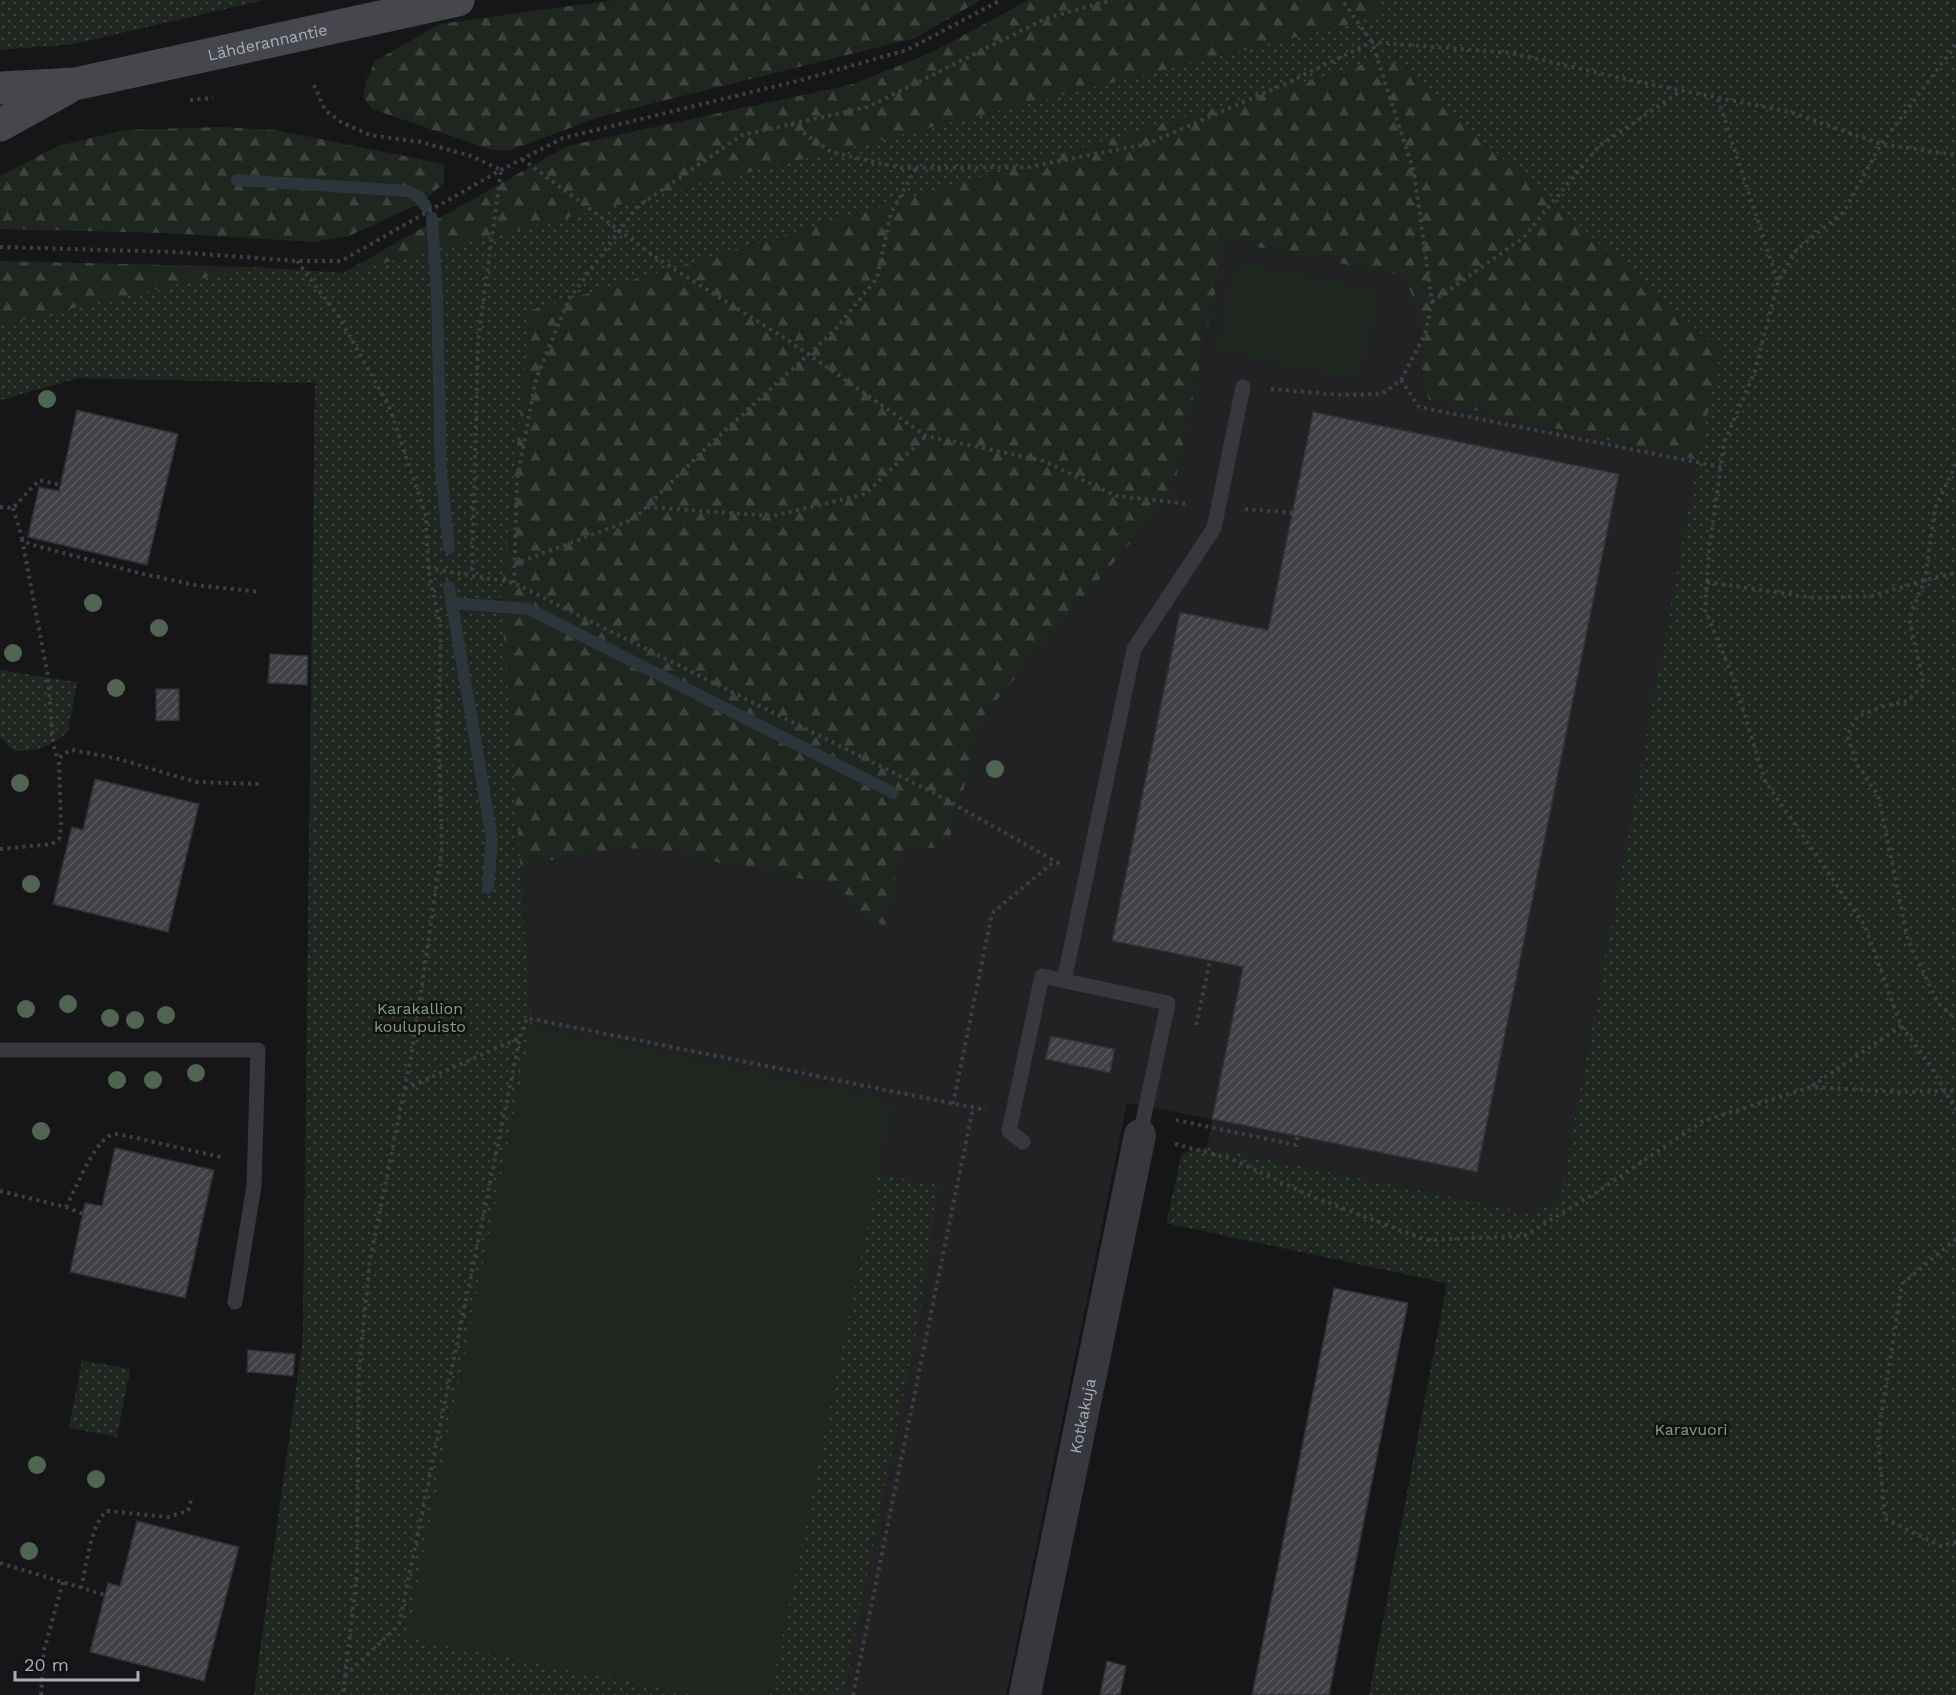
<svg xmlns="http://www.w3.org/2000/svg" width="1956" height="1695" viewBox="0 0 1956 1695" font-family="'Work Sans',sans-serif">
	<defs>
		<pattern id="forest-firs" width="22" height="20" patternUnits="userSpaceOnUse" patternTransform="scale(1.5)"><rect width="22" height="20" fill="#1e261f"/><path d="M5 1l3.5 6h-7zM16 11l3.5 6h-7z" fill="#3c433d"/></pattern>
		<pattern id="park-dots" width="8" height="8" patternUnits="userSpaceOnUse" patternTransform="scale(1.5)"><rect width="8" height="8" fill="#1e261f"/><path d="M2 2h.1M6 6h.1" fill="none" stroke="#3c433d" stroke-width="1.8" stroke-linecap="round"/></pattern>
		<pattern id="building-hatch" width="6" height="6" patternUnits="userSpaceOnUse" patternTransform="scale(1.5)"><rect width="6" height="6" fill="#404145"/><path d="M-1 1l2-2M0 6l6-6M5 7l2-2" fill="none" stroke="#595a5e"/></pattern>
	</defs>
	<rect width="100%" height="100%" fill="#161618"/>
	<path fill="#222225" d="M1226,241L1405,276L1698,459L1560,1199L1534,1214L1207,1147L1212,1119L1127,1103L1006,1695H696L407,1637L532,1025L521,865L625,849L645,848L822,883L901,851L948,846L984,715L1173,493Z"/>
	<g fill="url(#forest-firs)">
		<path d="M614,0H981L915,38L602,116L508,151L489,149L372,109L363,97L366,81L375,61L440,24Z"/>
		<path d="M1028,0H1956V1437L1369,1695L1447,1283L1166,1223L1321,1171L1534,1214L1560,1199L1698,460L1429,400L1422,368L1425,334L1405,276L1226,241L1173,493L984,715L948,846L901,851L885,926L860,913L849,896L822,883L645,848L625,849L521,865L532,1025L254,1695L303,1338L315,383L79,378L0,400V261L252,267L343,273L567,146L853,84L933,52Z"/>
		<path d="M221,127L276,130L444,164V183L421,203L349,236L314,242L165,233L0,229V176L58,146L124,130Z"/>
	</g>
	<g fill="url(#park-dots)">
		<path d="M0,0H265L74,44L0,50Z"/>
		<path d="M1374,0H1956V1695H1369L1447,1283L1166,1223L1182,1153L1207,1147L1534,1214L1560,1199L1698,459L1721,351L1388,57L531,310L501,599L532,1025L408,1636L697,1695H254L303,1338L315,383L79,378L0,400V325L252,267L343,273L1382,16Z"/>
		<path d="M0,670L77,682L68,732C49,747 38,751 14,751L0,738Z"/>
		<path d="M878,1175L938,1184L918,1323L843,1694L770,1695Z"/>
		<path d="M82,1360L130,1369L117,1437L69,1428Z"/>
	</g>
	<g fill="#1e261f">
		<path d="M1235,260L1378,288L1360,381L1217,353Z"/>
		<path d="M532,1025L893,1100L770,1695H697L407,1637Z"/>
	</g>
	<g fill="none" stroke-linecap="round" stroke-linejoin="round">
		<g stroke="#2c353c" stroke-width="12">
			<path d="M237,180L408,191L419,197L426,207"/>
			<path d="M432,218L437,295L441,471L449,548"/>
			<path d="M449,587L492,838L488,888"/>
			<path d="M451,603L529,609L893,793"/>
		</g>
	</g>
	<g fill="url(#building-hatch)" stroke="#303034" stroke-width="1.5">
		<path d="M77,410L178,434L147,565L28,537L39,487L59,491Z"/>
		<path d="M1313,412L1619,474L1477,1172L1212,1119L1243,967L1112,941L1180,612L1268,630Z"/>
		<path d="M270,654L308,656L307,685L268,683Z"/>
		<path d="M156,689H179V720L156,721Z"/>
		<path d="M95,779L199,804L168,932L53,904L71,830L72,827L83,830Z"/>
		<path d="M1051,1036L1115,1049L1110,1073L1045,1059Z"/>
		<path d="M115,1148L214,1170L185,1298L70,1272L85,1203L102,1206Z"/>
		<path d="M1334,1288L1408,1303L1329,1695H1252Z"/>
		<path d="M248,1350L295,1354L293,1376L247,1372Z"/>
		<path d="M137,1521L239,1547L204,1681L90,1652L108,1583L120,1586Z"/>
		<path d="M1107,1661L1126,1666L1120,1695H1100Z"/>
	</g>
	<g fill="none" stroke-linecap="round" stroke-linejoin="round">
		<g stroke="#3d3f44" stroke-width="4" stroke-dasharray="3 4.5" stroke-linecap="butt">
			<path d="M1956,45L1881,144L1844,212L1797,249L1778,282L1755,371L1724,443L1709,551L1705,610L1733,677L1765,781L1865,926L1901,1026L1930,1065L1956,1110"/>
			<path d="M314,85L325,110L341,122L370,135L421,142L471,156L501,170L478,341L472,575"/>
			<path d="M1718,99L1778,282"/>
			<path d="M190,100L213,98"/>
			<path d="M791,124L831,152L900,168L1028,167L1147,144L1287,83L1372,42L1511,53L1634,81L1790,112L1881,144L1956,155"/>
			<path d="M522,159L658,259L789,341L926,436L1044,461L1116,496L1190,504"/>
			<path d="M0,247L176,252L297,261H341L501,170L563,138L801,80L907,50L1001,0"/>
			<path d="M297,261L339,317L389,406L426,516L428,568L441,629L438,727L442,848L412,1052L370,1260L359,1369L357,1572L343,1695"/>
			<path d="M1432,302L1523,238L1599,146L1681,91"/>
			<path d="M1401,380L1419,407L1721,467"/>
			<path d="M1271,389L1341,395L1382,394L1401,380L1425,334L1432,302L1414,172L1372,42L1342,0"/>
			<path d="M1956,464L1935,508L1925,580L1909,618L1924,685L1907,701L1881,707L1858,716L1847,735L1858,766L1878,795L1908,940L1938,1003L1956,1019"/>
			<path d="M0,507L13,508L39,480L60,485"/>
			<path d="M647,507L773,516L865,494L926,436"/>
			<path d="M13,508L22,538L29,544L139,573L195,585L261,592"/>
			<path d="M1245,509L1293,513"/>
			<path d="M22,539L48,677L53,744L58,759"/>
			<path d="M514,564L634,519L708,446L835,330L877,278L891,213L916,168"/>
			<path d="M428,568L514,583L936,794L1060,864"/>
			<path d="M1707,582L1815,598L1872,596L1925,580L1956,573"/>
			<path d="M514,583L517,480L536,379L569,299L637,207L742,135L868,107L1047,18L1112,0"/>
			<path d="M0,849L52,844L59,839L61,827L59,759L63,754L72,750L115,758L196,782L260,784"/>
			<path d="M1196,1025L1210,961"/>
			<path d="M1812,1086L1901,1026"/>
			<path d="M405,1089L519,1038"/>
			<path d="M953,1104L992,913L1055,861"/>
			<path d="M1176,1120L1296,1145L1298,1136"/>
			<path d="M1175,1144L1232,1159L1313,1197L1426,1240L1524,1236L1597,1192L1703,1121L1811,1087L1897,1092L1956,1091"/>
			<path d="M0,1191L66,1207L83,1214"/>
			<path d="M66,1207C75,1190 93,1145 109,1136C110,1135 116,1134 118,1134L225,1158"/>
			<path d="M1956,1239L1902,1284L1878,1436L1885,1519L1941,1546L1956,1542"/>
			<path d="M0,1563L105,1595"/>
			<path d="M81,1588C86,1569 91,1522 107,1511L168,1517L188,1511L191,1500"/>
			<path d="M345,1676L399,1625L520,1037L527,1018L986,1110"/>
			<path d="M41,1695L44,1650L63,1582"/>
			<path d="M853,1695L973,1108"/>
		</g>
		<g stroke="#37383d" stroke-width="15">
			<path d="M1064,981L1134,649L1214,528L1243,387"/>
			<path d="M0,1050H258L254,1186L235,1302"/>
			<path d="M1023,1142L1009,1131L1042,976L1168,1003L1140,1135"/>
		</g>
		<path stroke="#37383d" stroke-width="32" id="s1" d="M1025,1695L1140,1135"/>
		<g stroke="#45474d" stroke-width="33">
			<path id="s2" d="M0,88L75,84L458,0"/>
			<path d="M0,125L67,88"/>
		</g>
	</g>
	<g fill="#506452">
		<circle cx="47" cy="399" r="9"/>
		<circle cx="93" cy="603" r="9"/>
		<circle cx="159" cy="628" r="9"/>
		<circle cx="13" cy="653" r="9"/>
		<circle cx="116" cy="688" r="9"/>
		<circle cx="995" cy="769" r="9"/>
		<circle cx="20" cy="783" r="9"/>
		<circle cx="31" cy="884" r="9"/>
		<circle cx="68" cy="1004" r="9"/>
		<circle cx="26" cy="1009" r="9"/>
		<circle cx="166" cy="1015" r="9"/>
		<circle cx="110" cy="1018" r="9"/>
		<circle cx="135" cy="1020" r="9"/>
		<circle cx="196" cy="1073" r="9"/>
		<circle cx="117" cy="1080" r="9"/>
		<circle cx="153" cy="1080" r="9"/>
		<circle cx="41" cy="1131" r="9"/>
		<circle cx="37" cy="1465" r="9"/>
		<circle cx="96" cy="1479" r="9"/>
		<circle cx="29" cy="1551" r="9"/>
	</g>
	<g text-anchor="middle" stroke-width="5" stroke-linejoin="round" paint-order="stroke">
		<g font-size="16" fill="#a8adb8" stroke="#111113">
			<text dy="6" stroke="none"><textPath href="#s2" startOffset="272">Lähderannantie</textPath></text>
			<text dy="6" stroke="none"><textPath href="#s1" startOffset="285">Kotkakuja</textPath></text>
		</g>
		<g font-size="16" fill="#7fa381" stroke="#111113">
			<text x="420" y="1014">Karakallion<tspan x="420" dy="18">koulupuisto</tspan></text>
			<text x="1691" y="1435">Karavuori</text>
		</g>
	</g>
	<path d="M15 1671v9h123v-9" fill="none" stroke="#a8adb8" stroke-width="3"/>
	<text x="24" y="1671" font-size="18" fill="#a8adb8" stroke="#111113" stroke-width="4.5" paint-order="stroke">20 m</text>
</svg>
